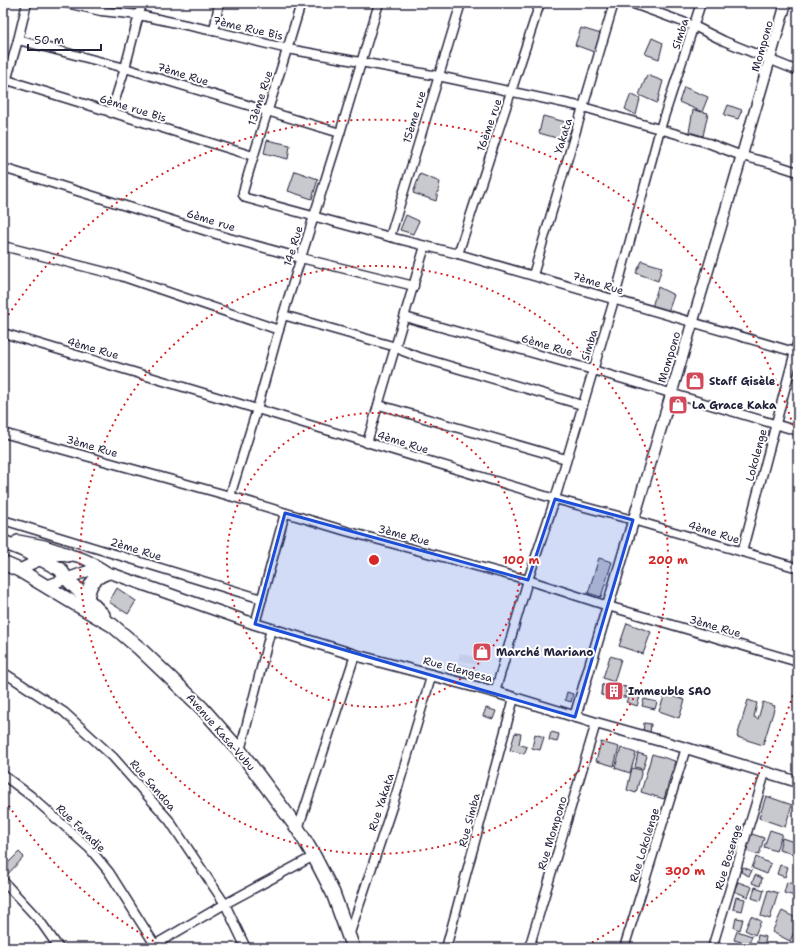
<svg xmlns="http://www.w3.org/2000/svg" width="801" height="951" viewBox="0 0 801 951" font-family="'Shantell Sans',sans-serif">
	<rect width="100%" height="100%" fill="#fff"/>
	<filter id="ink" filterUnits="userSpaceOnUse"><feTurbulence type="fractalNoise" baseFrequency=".025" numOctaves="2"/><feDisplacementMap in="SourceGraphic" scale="8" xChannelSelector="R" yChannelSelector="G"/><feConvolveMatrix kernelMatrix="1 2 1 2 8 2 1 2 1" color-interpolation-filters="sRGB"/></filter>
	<g filter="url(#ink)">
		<g fill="#eeeef1">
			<path d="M460,653L481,659L479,666L458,660Z"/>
			<path d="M457,662L479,669L477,677L454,670Z"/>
		</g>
		<g fill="#c8c8cf" stroke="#22223b">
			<path d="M581,28L601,34L594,52L575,45Z"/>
			<path d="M652,38L663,43L659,59L645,54Z"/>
			<path d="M647,75L663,81L657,103L639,95Z"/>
			<path d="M684,87L708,97L702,112L679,102Z"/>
			<path d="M631,94L640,99L636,115L625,109Z"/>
			<path d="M728,105L742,110L738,119L724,115Z"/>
			<path d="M693,110L708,113L703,136L689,132Z"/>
			<path d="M543,116L573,124L567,141L539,133Z"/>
			<path d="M267,140L290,145L288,159L264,153Z"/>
			<path d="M295,171L318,179L312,199L288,191Z"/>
			<path d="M420,174L440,182L436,201L413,193Z"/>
			<path d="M406,215L419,221L413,234L400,230Z"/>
			<path d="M642,261L662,267L658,281L636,273Z"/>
			<path d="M658,287L674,295L668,312L652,307Z"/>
			<path d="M798,404V422L792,421Z"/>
			<path d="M599,558L612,562L601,597L588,593Z"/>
			<path d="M117,588L136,601L128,614L109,602Z"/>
			<path d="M627,623L651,632L643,654L619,646Z"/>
			<path d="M610,656L621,659L614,682L603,678Z"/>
			<path d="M602,685L626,687V697L601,695Z"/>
			<path d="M602,685L626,687V697L601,695Z"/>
			<path d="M567,692L573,694L571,702L565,700Z"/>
			<path d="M630,693L640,697L637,706L626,702Z"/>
			<path d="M665,694L685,700L679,718L659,711Z"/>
			<path d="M644,699L657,702L655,709L642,706Z"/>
			<path d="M748,700L757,703L754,717L758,719L763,702L775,706L763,745L737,737Z"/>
			<path d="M486,708L496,711L493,719L483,716Z"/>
			<path d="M644,723L651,724L650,733L643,732Z"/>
			<path d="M551,732L559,734L557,742L549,740Z"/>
			<path d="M515,733L521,734L519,744L527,747L524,754L510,750Z"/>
			<path d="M535,734L544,737L540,750L532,748Z"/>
			<path d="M601,742L619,747L614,766L596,761Z"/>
			<path d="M621,748L636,753L630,773L615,768Z"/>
			<path d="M638,753L647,756L643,769L635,767Z"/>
			<path d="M652,754L675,761L664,799L641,792Z"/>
			<path d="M632,768L642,770L636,793L627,790Z"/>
			<path d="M766,796L792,805L785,827L759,818Z"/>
			<path d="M770,830L782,834L776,851L764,847Z"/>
			<path d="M749,833L764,838L759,855L743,850Z"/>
			<path d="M782,838L797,843L794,854L779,850Z"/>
			<path d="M19,852L24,857L5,877L3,875V868Z"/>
			<path d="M756,857L771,864L767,874L752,868Z"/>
			<path d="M780,865L788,867L785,877L777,874Z"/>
			<path d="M743,867L752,871L749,876L741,872Z"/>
			<path d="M755,875L762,878L760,886L752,883Z"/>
			<path d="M738,882L752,887L748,897L734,891Z"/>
			<path d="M787,882L798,886V897L784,893Z"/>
			<path d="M755,887L764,890L761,901L752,898Z"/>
			<path d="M768,890L778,893L770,919L761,916Z"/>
			<path d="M736,897L745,899L742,911L733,909Z"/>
			<path d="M782,911L798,919V924L790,941L772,932Z"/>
			<path d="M751,916L761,921L755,935L745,930Z"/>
			<path d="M736,918L743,919L740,930L734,928Z"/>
			<path d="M737,931L752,936L749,944L734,940Z"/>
			<path d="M758,935L766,937L764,948L756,946Z"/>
		</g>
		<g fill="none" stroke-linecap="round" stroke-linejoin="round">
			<defs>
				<g id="minor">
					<path d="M66,3L101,11L139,15L214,31L288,49L438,76L583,107L708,143L742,156L770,163L798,172"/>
					<path d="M301,3C283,66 261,128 243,192V195L246,198L390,237L458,254L798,353"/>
					<path d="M631,3L694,26L724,41L798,71"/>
					<path d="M214,31L219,3"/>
					<path d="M18,40L125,68L340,133"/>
					<path d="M7,80L253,156"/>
					<path d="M3,92L18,40L27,3"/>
					<path d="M111,113L125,68L142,3"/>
					<path d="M3,168L229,238L301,258L414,286"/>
					<path d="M390,237L461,3"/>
					<path d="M3,246L121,276L279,330"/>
					<path d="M458,254L540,3"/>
					<path d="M533,275L614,3"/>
					<path d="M283,315L396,347L403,351L419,357L582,405"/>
					<path d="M405,317L593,370L798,431"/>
					<path d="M3,333L257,409L555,499L633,520L798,568"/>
					<path d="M379,405L566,459"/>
					<path d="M3,433L230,496L346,531L528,580L608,606L798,662"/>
					<path d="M367,443L425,246"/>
					<path d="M230,496L257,409L283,315L340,133L379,3"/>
					<path d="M3,520L262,599"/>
					<path d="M742,552L798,340"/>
					<path d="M255,624L285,513"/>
					<path d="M3,672L64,712L113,757L169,820L225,904L246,948"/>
					<path d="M495,692L528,580L555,499L614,300L660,129L701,3"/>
					<path d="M240,751L271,629"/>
					<path d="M3,775L31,796L90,849L109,872L157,948"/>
					<path d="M298,829L355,655"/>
					<path d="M3,881L40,921L59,948"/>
					<path d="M349,936L393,804L432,674"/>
					<path d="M149,948L225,904L314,856"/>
					<path d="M446,948L514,698"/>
					<path d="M529,948L596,723"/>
					<path d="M624,948L686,748"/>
					<path d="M712,948L765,773"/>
				</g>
				<g id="tertiary">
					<path d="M19,570C32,563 54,553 69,555C82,556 94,564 104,570"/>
					<path d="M46,586L88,571L113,574L255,624L355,655L495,692L596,723L686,748L798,782"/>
					<path d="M575,717C645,479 718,242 786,3"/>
				</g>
				<g id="primary">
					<path d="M3,542L21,549L60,569L66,578L103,615"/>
					<path d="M18,542L44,547L68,555"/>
					<path d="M3,563L19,570L72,602L112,625L139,648L202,708L240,751L298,829L314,856L333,893L353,948"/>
					<path d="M87,599C89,585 93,578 106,573"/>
				</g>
			</defs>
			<use href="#minor" stroke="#22223b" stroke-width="11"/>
			<use href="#tertiary" stroke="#22223b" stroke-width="13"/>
			<use href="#primary" stroke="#22223b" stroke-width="16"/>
			<use href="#minor" stroke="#fff" stroke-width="8"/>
			<use href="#tertiary" stroke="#fff" stroke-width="10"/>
			<use href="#primary" stroke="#fff" stroke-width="13"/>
		</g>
	</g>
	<path fill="#1d4ed8" fill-opacity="0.2" stroke="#1d4ed8" stroke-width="3" stroke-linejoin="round" d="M555,499L633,520L575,717L255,624L285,513L528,580Z"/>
	<g fill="none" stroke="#d62828" stroke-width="2" stroke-dasharray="2 4">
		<circle cx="374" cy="560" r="147"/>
		<circle cx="374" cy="560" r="294"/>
		<path d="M798 678A440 440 0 0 1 584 947M164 947A440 440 0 0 1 5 800M5 320A440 440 0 0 1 798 442"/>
	</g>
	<defs>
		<symbol id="shop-square" viewBox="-11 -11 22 22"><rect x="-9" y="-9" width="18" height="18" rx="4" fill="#d1495b" stroke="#fff"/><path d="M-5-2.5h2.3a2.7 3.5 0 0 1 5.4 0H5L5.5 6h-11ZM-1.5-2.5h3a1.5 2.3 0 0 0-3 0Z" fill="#fff"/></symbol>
		<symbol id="building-square" viewBox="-11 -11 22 22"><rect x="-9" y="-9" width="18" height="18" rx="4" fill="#d1495b" stroke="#fff"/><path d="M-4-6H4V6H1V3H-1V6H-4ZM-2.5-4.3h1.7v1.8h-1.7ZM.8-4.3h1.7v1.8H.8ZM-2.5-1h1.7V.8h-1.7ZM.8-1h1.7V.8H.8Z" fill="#fff"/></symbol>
	</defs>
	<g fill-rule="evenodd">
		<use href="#shop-square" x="684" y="370" width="22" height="22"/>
		<use href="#shop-square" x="667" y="394" width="22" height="22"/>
		<use href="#shop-square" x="471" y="641" width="22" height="22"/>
		<use href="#building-square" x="603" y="680" width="22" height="22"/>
	</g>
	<g text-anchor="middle" stroke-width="4" stroke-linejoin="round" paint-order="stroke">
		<g font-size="11" fill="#22223b" stroke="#fff">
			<text transform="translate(248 28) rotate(13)" y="4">7ème Rue Bis</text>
			<text transform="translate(680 34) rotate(-72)" y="4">Simba</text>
			<text transform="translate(762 46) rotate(-74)" y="4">Mompono</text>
			<text transform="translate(183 74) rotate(17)" y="4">7ème Rue</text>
			<text transform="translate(260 98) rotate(-72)" y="4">13ème Rue</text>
			<text transform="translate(133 108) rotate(17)" y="4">6ème rue Bis</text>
			<text transform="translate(414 117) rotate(-73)" y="4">15ème rue</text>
			<text transform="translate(489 125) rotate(-71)" y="4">16ème rue</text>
			<text transform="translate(563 136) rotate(-73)" y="4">Yakata</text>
			<text transform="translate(211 220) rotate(17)" y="4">6ème rue</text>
			<text transform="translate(293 246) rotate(-73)" y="4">14e Rue</text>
			<text transform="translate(598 283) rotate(17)" y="4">7ème Rue</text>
			<text transform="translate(547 345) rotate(16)" y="4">6ème Rue</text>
			<text transform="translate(589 345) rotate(-73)" y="4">Simba</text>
			<text transform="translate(93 348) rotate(16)" y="4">4ème Rue</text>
			<text transform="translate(669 357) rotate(-73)" y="4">Mompono</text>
			<text transform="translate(403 442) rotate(17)" y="4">4ème Rue</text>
			<text transform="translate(92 446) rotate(16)" y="4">3ème Rue</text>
			<text transform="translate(756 455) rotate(-75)" y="4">Lokolenge</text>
			<text transform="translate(714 532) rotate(17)" y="4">4ème Rue</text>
			<text transform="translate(404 535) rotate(15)" y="4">3ème Rue</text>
			<text transform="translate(136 549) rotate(17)" y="4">2ème Rue</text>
			<text transform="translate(715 626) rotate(16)" y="4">3ème Rue</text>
			<text transform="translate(458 669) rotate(15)" y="4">Rue Elengesa</text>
			<text transform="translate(221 732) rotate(49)" y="4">Avenue Kasa-Vubu</text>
			<text transform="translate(153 785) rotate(49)" y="4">Rue Sandoa</text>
			<text transform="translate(381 802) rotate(-72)" y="4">Rue Yakata</text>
			<text transform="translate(469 820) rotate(-75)" y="4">Rue Simba</text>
			<text transform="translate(81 828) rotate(44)" y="4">Rue Faradje</text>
			<text transform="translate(552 833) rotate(-73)" y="4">Rue Mompono</text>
			<text transform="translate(644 845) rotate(-73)" y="4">Rue Lokolenge</text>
			<text transform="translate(728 857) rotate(-73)" y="4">Rue Bosenge</text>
		</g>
		<g font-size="11" font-weight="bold" fill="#22223b" stroke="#fff" text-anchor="start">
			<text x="709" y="385">Staff Gisèle</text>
			<text x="692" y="409">La Grace Kaka</text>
			<text x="496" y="656">Marché Mariano</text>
			<text x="628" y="695">Immeuble SAO</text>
		</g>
	</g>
	<circle cx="374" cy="560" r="6" fill="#d62828" stroke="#fff" stroke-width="2"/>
	<g font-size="12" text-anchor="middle" font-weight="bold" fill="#d62828" stroke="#fff" stroke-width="4" stroke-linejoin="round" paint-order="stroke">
		<text x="521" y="564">100 m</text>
		<text x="668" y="564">200 m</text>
		<text x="685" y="875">300 m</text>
	</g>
	<rect width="801" height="951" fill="none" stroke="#fff" stroke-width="16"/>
	<rect x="8" y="8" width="785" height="935" fill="none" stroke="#22223b" stroke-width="1.5" filter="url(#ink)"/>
	<path d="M28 44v6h73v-6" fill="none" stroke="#22223b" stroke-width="2"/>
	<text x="34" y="44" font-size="12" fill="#22223b" stroke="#ffffff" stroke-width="3" paint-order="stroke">50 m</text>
</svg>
